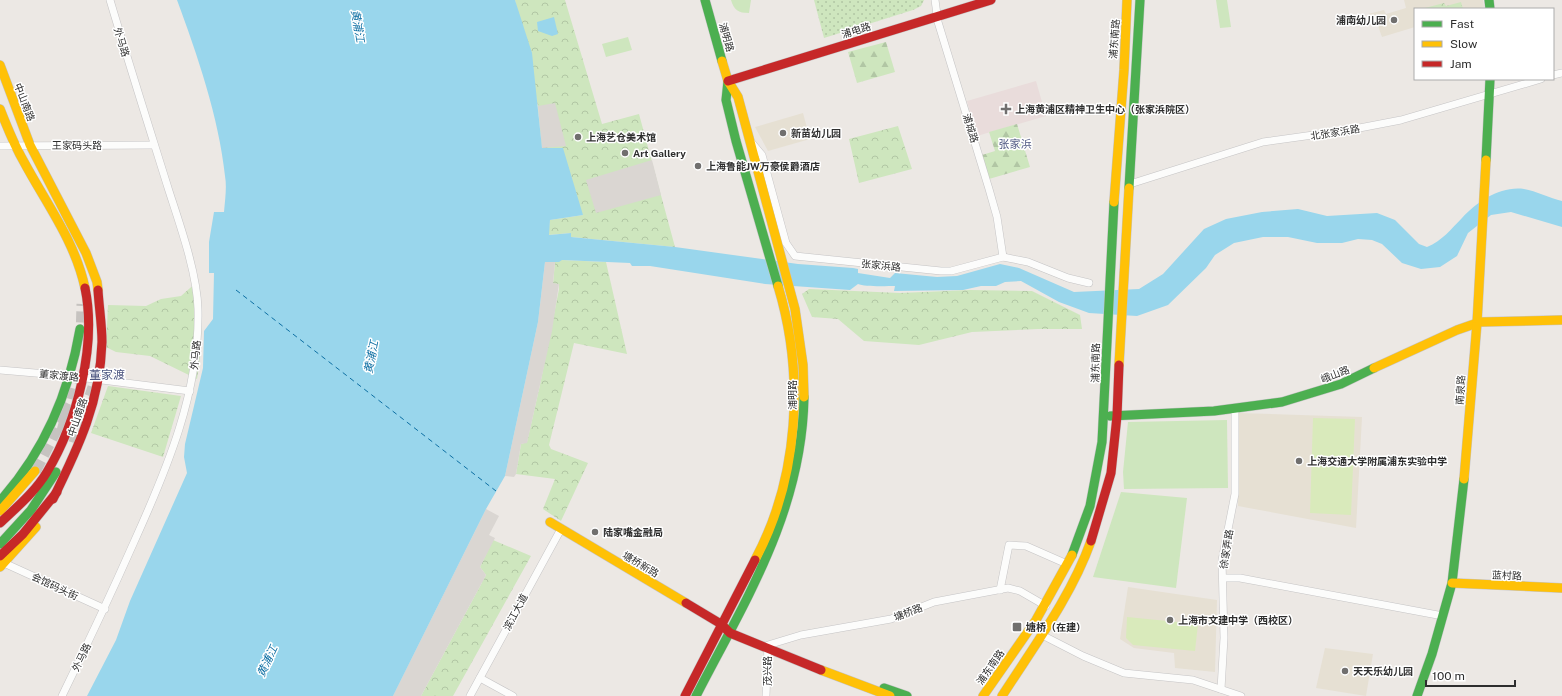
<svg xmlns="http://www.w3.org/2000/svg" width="1562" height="696" viewBox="0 0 1562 696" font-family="'Public Sans','Noto Sans SC',sans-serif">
	<defs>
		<pattern id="forest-firs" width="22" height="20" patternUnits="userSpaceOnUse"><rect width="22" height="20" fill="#cee6be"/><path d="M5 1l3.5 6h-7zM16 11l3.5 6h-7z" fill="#b1c6a4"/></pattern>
		<pattern id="park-crowns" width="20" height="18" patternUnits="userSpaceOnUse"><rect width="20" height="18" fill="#cee6be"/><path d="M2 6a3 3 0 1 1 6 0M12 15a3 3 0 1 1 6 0" fill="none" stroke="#b1c6a4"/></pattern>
		<pattern id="garden-dots" width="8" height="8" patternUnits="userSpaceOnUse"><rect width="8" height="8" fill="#cee6be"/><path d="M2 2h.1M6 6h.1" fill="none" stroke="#b1c6a4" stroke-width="1.8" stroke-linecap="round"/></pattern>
	</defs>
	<rect width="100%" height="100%" fill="#ece8e4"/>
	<g fill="#e6e0d3">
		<path d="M1404,0H1483L1484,7L1477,9H1415V27L1382,37L1378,26L1368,14L1384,10L1386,14L1406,8Z"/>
		<path d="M803,113L810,139L768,151L755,127Z"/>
		<path d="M1239,413L1362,417L1356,528L1238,506Z"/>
		<path d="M1128,587L1217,600L1215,672L1175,668L1174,653L1134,648L1120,639Z"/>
		<path d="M1325,648L1373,654L1366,696L1316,688Z"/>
	</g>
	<path fill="#e9dcdb" d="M1036,81L1046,116L977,136L967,101Z"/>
	<g fill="#cee6be">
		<path d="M731,0H751L749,13C738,13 734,10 731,0Z"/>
		<path d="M1216,0H1227L1231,27L1220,28Z"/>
		<path d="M628,37L632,50L606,57L602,44Z"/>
		<path d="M1227,420L1228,488L1124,489L1123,472L1128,422Z"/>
		<path d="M1121,492L1187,498L1176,588L1093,577Z"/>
	</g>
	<g fill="url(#forest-firs)">
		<path d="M886,42L895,72L857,83L848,52Z"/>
		<path d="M1017,124L1030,167L989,179L982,155L995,151L989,132Z"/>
	</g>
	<g fill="url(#park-crowns)">
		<path d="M515,0H565L602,124L639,114L675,247L571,237V233L548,235L550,220L583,215L542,148L538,106Z"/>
		<path d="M1461,2L1463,9L1425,8L1444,3L1446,6Z"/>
		<path d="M898,126L912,169L859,183L849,139Z"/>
		<path d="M561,260L606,262L627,354L574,343L549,445L551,449L588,463L561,521L543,509L555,479L516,474L521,444L527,442L540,385L559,289V284H553L555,262Z"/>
		<path d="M198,281C202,313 203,347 197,379L150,356L116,352L106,347L108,305L146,306L161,299L181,296Z"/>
		<path d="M809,289L900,293L970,290L1032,291L1080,315L1082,329H1038L972,332L919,345L864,341L838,319L812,317L802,294Z"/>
		<path d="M108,386L181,396L163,457L91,433Z"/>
		<path d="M493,540L531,556L453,696H421L486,575L480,567Z"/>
	</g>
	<path fill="url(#garden-dots)" d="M814,0H924L921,6L913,10L824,38Z"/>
	<g fill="#d9eabb">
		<path d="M1313,418L1355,419L1351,515L1310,513Z"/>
		<path d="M1127,617L1198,624L1195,651L1133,645L1126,638Z"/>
	</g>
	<g fill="#dad6d2">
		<path d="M555,103L566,146L542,148L538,106Z"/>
		<path d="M652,160L661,195L596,213L586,180Z"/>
		<path d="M545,262H555L553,283L559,284L552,331L527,443L521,444L516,474L514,477L505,476L538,322Z"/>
		<path d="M486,509L499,516L489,535L495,538L480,567L486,575L421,696H393Z"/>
	</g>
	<g fill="#99d6ec">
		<path d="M177,0H515L532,53L542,148H563L583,215L550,220L549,235L571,233V237L675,247L798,264L853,268L858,269V273L890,278L895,273L937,277L957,276L1000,264L1019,268L1074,292L1139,289L1163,274L1204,229L1226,219L1262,212L1298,209L1327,216L1377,213L1395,220L1419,244L1427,247C1442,241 1451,229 1462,218C1478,201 1500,186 1524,189C1536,191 1550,198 1562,201V227L1511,212L1491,215L1468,233L1457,256L1440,267L1421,269L1402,263L1382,244L1372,240L1358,239L1342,243H1317L1288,237H1263L1234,243L1215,255L1206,268L1168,305L1137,316L1089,313L1059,302L1021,281L1005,282L996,286H981L963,290L894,291L895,286C887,286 864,287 858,284L850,290L765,284L650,266H632L630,263L562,260L559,262H545L538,322L505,476L486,509L393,696H87L116,640L130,601L187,473L184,457L185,444L203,368L204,331L213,319L214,273H209V242L214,212H224C225,200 227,187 225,176C219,118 197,54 177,0Z"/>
		<path d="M554,17L558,34L552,36L538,31L537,22Z"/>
	</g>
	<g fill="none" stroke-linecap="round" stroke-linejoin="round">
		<path stroke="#0d6fa3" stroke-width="1" stroke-dasharray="5 4" stroke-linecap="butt" d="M236,290L496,491"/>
		<g stroke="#c6c3c0" stroke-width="11" stroke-dasharray="11 5.5" stroke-linecap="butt">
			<path d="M81,339L82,304"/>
			<path d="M62,431L77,376"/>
			<path d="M74,443L93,387"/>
		</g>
		<path stroke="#c6c3c0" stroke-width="12" stroke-dasharray="12 6" stroke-linecap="butt" d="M35,471L69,404"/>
		<defs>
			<g id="street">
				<path d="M935,0L938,22L989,189L997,217L1003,257"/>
				<path d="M1553,75L1562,73"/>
				<path d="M752,143L762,155L786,243L795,256L941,271H951L1003,257L1028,262L1068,278L1089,283"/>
				<path d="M0,146L154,145"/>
				<path d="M1130,184L1263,142L1349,130L1401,120L1541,79"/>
				<path d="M0,370L70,376L190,391"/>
				<path d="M4,563L105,609"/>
				<path d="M1223,578H1240L1443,616"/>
				<path d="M1000,590L1009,545L1026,546L1067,564"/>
				<path d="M1042,635L1083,656L1124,673L1193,680L1241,696"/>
				<path d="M480,678L513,696"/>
				<path d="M1221,689L1224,638L1222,560L1235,494V409"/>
				<path d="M62,696C87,645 111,594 134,542C167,469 200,391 198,309C197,273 180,225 169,191C149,127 129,64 110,0"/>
				<path d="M470,696L561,529"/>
				<path d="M766,696L768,645L801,635L891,619L934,602L1008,588L1020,591L1046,606"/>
			</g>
			<g id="fast">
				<path d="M705,0L722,61"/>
				<path d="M1489,0L1490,9"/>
				<path d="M728,81L726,100L736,141L778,286"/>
				<path d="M1486,160L1490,79"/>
				<path d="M1129,188L1140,0"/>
				<path d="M1110,416L1214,411L1282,402L1341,384L1374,368"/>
				<path d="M0,501C44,452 69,394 80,329"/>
				<path d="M0,544L31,510L56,472"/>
				<path d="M1072,555L1090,506L1102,442L1114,202"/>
				<path d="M884,688L907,696"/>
				<path d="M696,696C746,599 802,511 804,397"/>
				<path d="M1417,696L1432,654L1452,583L1464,479"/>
			</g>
			<g id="slow">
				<path d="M722,61L728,81L738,97L795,309L803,365L804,397"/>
				<path d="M0,65L30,145L86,253L97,282L98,290"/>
				<path d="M0,109C7,127 14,145 24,162C46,203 75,241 85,288"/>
				<path d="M1114,202L1124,70L1127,0"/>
				<path d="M1119,365L1129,188"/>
				<path d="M1374,368L1457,330L1480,322L1562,320"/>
				<path d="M1464,479L1477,323L1486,160"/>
				<path d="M0,511L35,471"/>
				<path d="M550,522L686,603"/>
				<path d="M755,560C799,478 805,375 778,286"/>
				<path d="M0,567L36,527"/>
				<path d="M1452,583L1562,588"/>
				<path d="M821,670L890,696"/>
				<path d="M983,696L1036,620L1072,555"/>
				<path d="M1002,696C1034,646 1071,597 1091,541"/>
			</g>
			<g id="jam">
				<path d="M728,81L991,0"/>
				<path d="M53,499C79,446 100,402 102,342C102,325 99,307 98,290"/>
				<path d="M0,523C17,507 35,492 47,472C77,422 97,345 85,288"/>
				<path d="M1091,541L1111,473L1117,416L1119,365"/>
				<path d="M0,556L23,534L57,492"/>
				<path d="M686,603L721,624L730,633L821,670"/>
				<path d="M685,696L755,560"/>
			</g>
		</defs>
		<use href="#street" stroke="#c5c4c5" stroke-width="8"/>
		<use href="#fast" stroke="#c5c4c5" stroke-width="10"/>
		<use href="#slow" stroke="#c5c4c5" stroke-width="10"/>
		<use href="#jam" stroke="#c5c4c5" stroke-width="10"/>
		<use href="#street" stroke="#fcfcfb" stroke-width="7"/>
		<use href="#fast" stroke="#4caf50" stroke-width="9"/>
		<use href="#slow" stroke="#ffc107" stroke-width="9"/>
		<use href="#jam" stroke="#c62828" stroke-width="9"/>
	</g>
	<g fill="#706f6e" stroke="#fff" stroke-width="1.5">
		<circle cx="1394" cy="20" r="4"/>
		<path d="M1004 103h4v4h4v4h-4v4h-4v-4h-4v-4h4z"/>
		<circle cx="783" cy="133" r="4"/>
		<circle cx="578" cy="137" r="4"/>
		<circle cx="625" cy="153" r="4"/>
		<circle cx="698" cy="166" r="4"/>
		<circle cx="1299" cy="461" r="4"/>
		<circle cx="595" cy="532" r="4"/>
		<circle cx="1170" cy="620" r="4"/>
		<rect x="1012" y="622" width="10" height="10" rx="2"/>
		<circle cx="1345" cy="671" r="4"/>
	</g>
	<g text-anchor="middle" stroke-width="3" stroke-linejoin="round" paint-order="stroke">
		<g font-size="10" font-weight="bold" fill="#2e2e2e" stroke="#fff" text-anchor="start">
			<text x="1386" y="24" text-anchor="end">浦南幼儿园</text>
			<text x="1015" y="113">上海黄浦区精神卫生中心（张家浜院区）</text>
			<text x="791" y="137">新苗幼儿园</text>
			<text x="586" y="141">上海艺仓美术馆</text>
			<text x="633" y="157">Art Gallery</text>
			<text x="706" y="170">上海鲁能JW万豪侯爵酒店</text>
			<text x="1307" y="465">上海交通大学附属浦东实验中学</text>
			<text x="603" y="536">陆家嘴金融局</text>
			<text x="1178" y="624">上海市文建中学（西校区）</text>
			<text x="1026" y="631">塘桥（在建）</text>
			<text x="1353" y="675">天天乐幼儿园</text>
		</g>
		<g font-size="10" fill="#2e2e2e" stroke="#fff">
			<text transform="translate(856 30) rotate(-17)" y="4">浦电路</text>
			<text transform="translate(727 37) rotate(74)" y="4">浦明路</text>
			<text transform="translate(1114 39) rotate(-86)" y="4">浦东南路</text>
			<text transform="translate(122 42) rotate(73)" y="4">外马路</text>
			<text transform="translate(25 102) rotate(69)" y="4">中山南路</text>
			<text transform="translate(971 128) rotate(73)" y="4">浦城路</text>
			<text transform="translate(1335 132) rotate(-9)" y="4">北张家浜路</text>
			<text x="77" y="149">王家码头路</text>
			<text transform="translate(881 265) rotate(6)" y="4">张家浜路</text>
			<text transform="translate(195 355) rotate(-84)" y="4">外马路</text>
			<text transform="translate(1095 363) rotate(-89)" y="4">浦东南路</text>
			<text transform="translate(1335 374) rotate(-21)" y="4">峨山路</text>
			<text transform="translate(59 375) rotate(6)" y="4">董家渡路</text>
			<text transform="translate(1460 390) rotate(-86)" y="4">南泉路</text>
			<text transform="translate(792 395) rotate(-90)" y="4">浦明路</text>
			<text transform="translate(77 417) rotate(-71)" y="4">中山南路</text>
			<text transform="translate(1226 549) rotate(-81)" y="4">徐家弄路</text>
			<text transform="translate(641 564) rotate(31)" y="4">塘桥新路</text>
			<text transform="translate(1507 575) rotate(2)" y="4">蓝村路</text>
			<text transform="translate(55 586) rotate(25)" y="4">会馆码头街</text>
			<text transform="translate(515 612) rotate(-62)" y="4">滨江大道</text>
			<text transform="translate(908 612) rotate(-21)" y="4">塘桥路</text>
			<text transform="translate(81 657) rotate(-64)" y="4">外马路</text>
			<text transform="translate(990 667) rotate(-55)" y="4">浦东南路</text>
			<text transform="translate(767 671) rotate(-90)" y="4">茂兴路</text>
		</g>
		<g font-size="11" font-style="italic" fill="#0d6fa3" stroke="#fff">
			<text transform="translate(358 26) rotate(80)" y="4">黄浦江</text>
			<text transform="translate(371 357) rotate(-79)" y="4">黄浦江</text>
			<text transform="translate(267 661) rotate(-65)" y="4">黄浦江</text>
		</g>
		<g font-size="11" fill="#4d5680" stroke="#fff">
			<text x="1015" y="148">张家浜</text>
		</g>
		<g font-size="12" fill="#4d5680" stroke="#fff">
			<text x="107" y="379">董家渡</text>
		</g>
	</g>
	<rect x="1414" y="8" width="140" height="72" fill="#ffffff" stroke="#ababab"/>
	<rect x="1422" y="21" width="20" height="6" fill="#4caf50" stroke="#ababab"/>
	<text x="1450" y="28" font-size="12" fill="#2e2e2e">Fast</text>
	<rect x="1422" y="41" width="20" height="6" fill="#ffc107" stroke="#ababab"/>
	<text x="1450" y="48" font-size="12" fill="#2e2e2e">Slow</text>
	<rect x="1422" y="61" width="20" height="6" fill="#c62828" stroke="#ababab"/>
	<text x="1450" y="68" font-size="12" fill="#2e2e2e">Jam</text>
	<path d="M1426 680v6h89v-6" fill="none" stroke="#2e2e2e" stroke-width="2"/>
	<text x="1432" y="680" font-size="12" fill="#2e2e2e" stroke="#ffffff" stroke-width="3" paint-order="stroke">100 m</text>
</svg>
